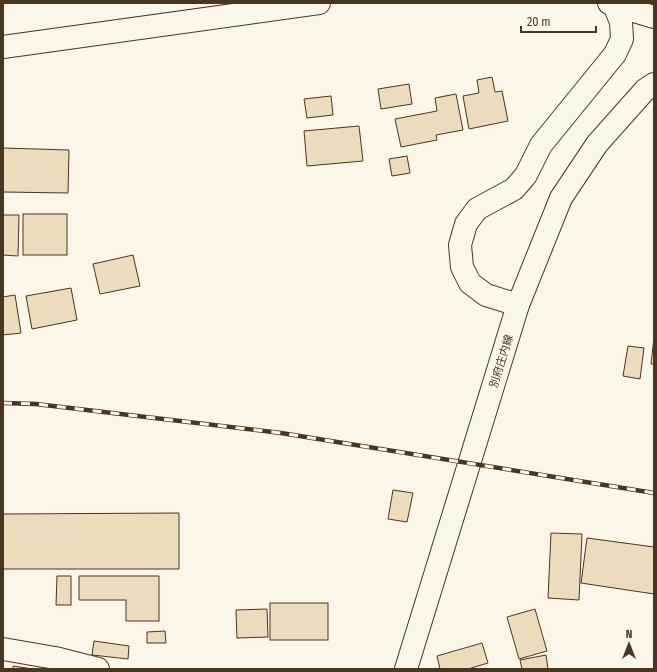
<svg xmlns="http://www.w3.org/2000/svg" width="657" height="672" viewBox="0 0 657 672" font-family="'Fira Sans Condensed','Noto Sans JP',sans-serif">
	<rect width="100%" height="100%" fill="#fbf6e9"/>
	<g fill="#ecdcbc" stroke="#4a3520">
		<path d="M492,77L495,92L502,91L508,121L469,129L463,96L479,93L477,80Z"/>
		<path d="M409,84L412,104L381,109L378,89Z"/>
		<path d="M456,94L463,130L436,135L437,140L401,147L395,119L437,111L435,98Z"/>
		<path d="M331,96L333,115L307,118L304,99Z"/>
		<path d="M359,126L363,161L307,166L304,131Z"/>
		<path d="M3,148L69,150L68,193L3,192Z"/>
		<path d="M407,156L410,173L392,176L389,159Z"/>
		<rect x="23" y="214" width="44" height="41"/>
		<path d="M3,215H19L18,256L3,255Z"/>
		<path d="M133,255L140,286L100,294L93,264Z"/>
		<path d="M71,288L77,320L32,329L26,296Z"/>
		<path d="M15,295L21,333L3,335V297Z"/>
		<path d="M654,337V364H651Z"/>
		<path d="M628,346L644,348L640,379L623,376Z"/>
		<path d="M393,490L413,493L407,522L388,519Z"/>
		<path d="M179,513V569H3V514Z"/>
		<path d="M551,533L582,534L579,600L548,598Z"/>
		<path d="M587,538L654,547V594L581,583Z"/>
		<path d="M57,576H71V605H56Z"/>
		<path d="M79,576H159V621H126V600H79Z"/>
		<rect x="270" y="603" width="58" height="37"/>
		<path d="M267,609L268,637L237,638L236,610Z"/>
		<path d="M535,609L547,651L519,659L507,617Z"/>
		<path d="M165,631L166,643H147V632Z"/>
		<path d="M94,641L129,646L128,659L92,655Z"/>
		<path d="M482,643L488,663L468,669H440L437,656Z"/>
		<path d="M546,655L548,669H522L520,660Z"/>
		<path d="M13,666L33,669H13Z"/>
	</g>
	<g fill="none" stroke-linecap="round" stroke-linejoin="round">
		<defs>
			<g id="minor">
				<path d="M614,5L654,17"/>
				<path d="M3,47L319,3"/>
				<path d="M518,305L486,295L470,283L462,267L460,245L466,224L477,209L514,189L521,181L526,175L541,145L615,54L622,39L621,22L614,5L609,3"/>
			</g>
			<path id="secondary" d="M3,649L55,658L98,669"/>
			<path id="primary" d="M406,669L518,305L561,198L597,144L645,90L654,84"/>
		</defs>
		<use href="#minor" stroke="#4a3520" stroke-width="24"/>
		<use href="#secondary" stroke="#4a3520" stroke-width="24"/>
		<use href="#primary" stroke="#4a3520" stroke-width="24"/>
		<use href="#minor" stroke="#fbf6e9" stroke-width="22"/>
		<use href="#secondary" stroke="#fbf6e9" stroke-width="22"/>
		<use href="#primary" stroke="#fbf6e9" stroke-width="22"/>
		<defs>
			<path id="rail" d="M3,403L36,404L281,433L654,493"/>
		</defs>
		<use href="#rail" stroke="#4a3520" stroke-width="4.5"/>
		<use href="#rail" stroke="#fbf6e9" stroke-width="3" stroke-dasharray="9" stroke-linecap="butt"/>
	</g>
	<g text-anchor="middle" stroke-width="3" stroke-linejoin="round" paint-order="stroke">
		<g font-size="11" fill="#4a3520" stroke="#fbf6e9">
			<text transform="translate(501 361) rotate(-73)" y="4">別府庄内線</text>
		</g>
	</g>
	<rect width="657" height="672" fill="none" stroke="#4a3520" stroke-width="8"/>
	<g transform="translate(629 644)" stroke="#fbf6e9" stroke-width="3" paint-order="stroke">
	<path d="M0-3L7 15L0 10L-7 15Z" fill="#4a3520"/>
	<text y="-6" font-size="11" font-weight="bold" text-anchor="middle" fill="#4a3520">N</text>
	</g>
	<path d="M521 26v6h75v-6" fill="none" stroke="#4a3520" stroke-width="2"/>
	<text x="527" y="26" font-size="12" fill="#4a3520" stroke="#fbf6e9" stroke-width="3" paint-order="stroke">20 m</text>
</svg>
